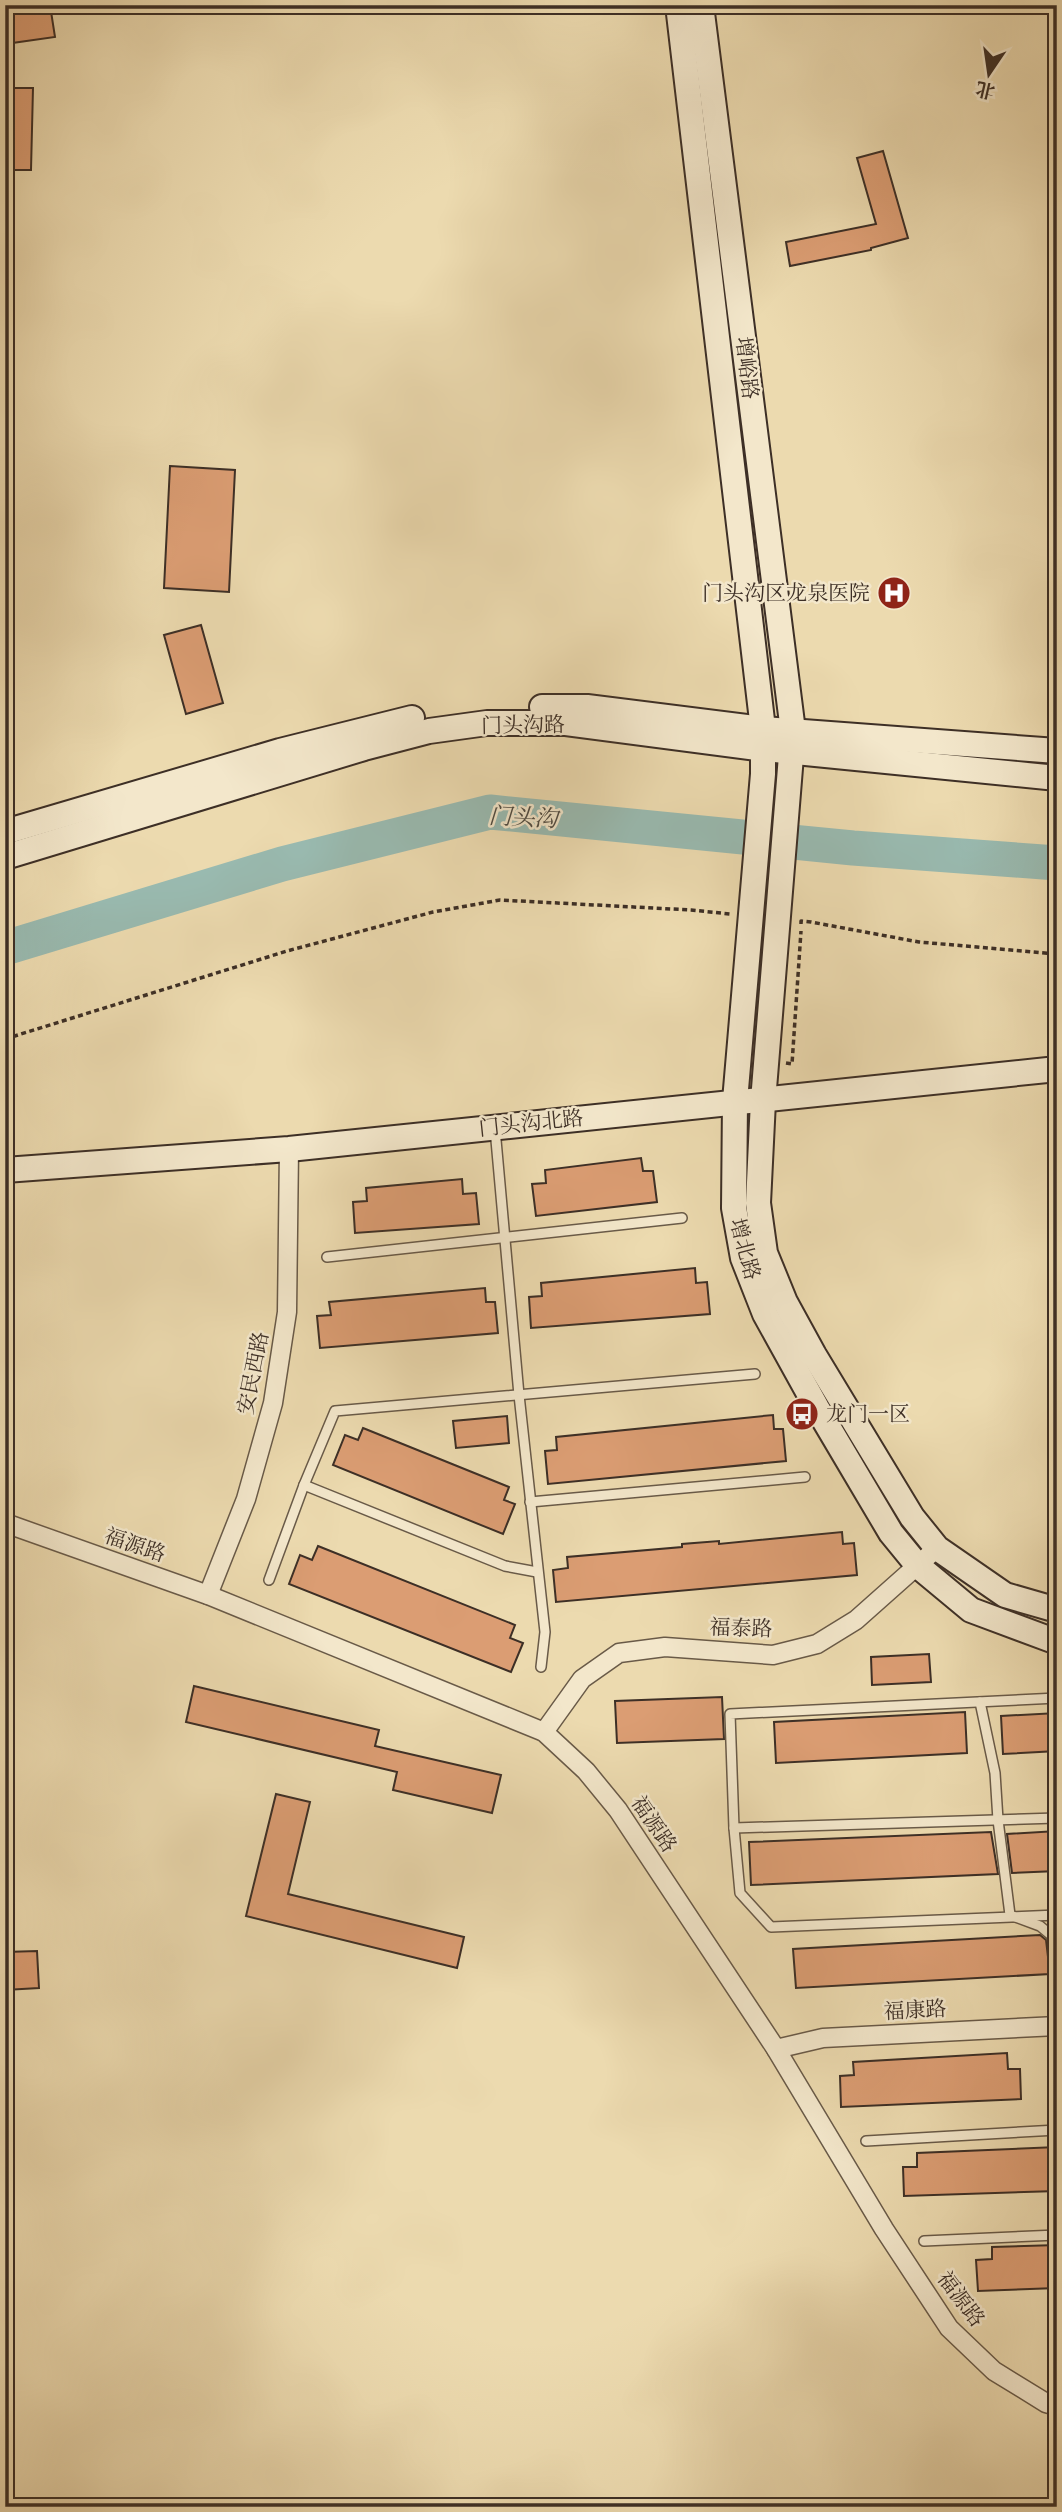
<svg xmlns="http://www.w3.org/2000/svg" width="1062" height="2512" viewBox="0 0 1062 2512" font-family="'IM FELL Great Primer','Noto Serif SC',serif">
	<rect width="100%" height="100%" fill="#ecdaaf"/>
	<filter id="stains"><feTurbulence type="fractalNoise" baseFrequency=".00286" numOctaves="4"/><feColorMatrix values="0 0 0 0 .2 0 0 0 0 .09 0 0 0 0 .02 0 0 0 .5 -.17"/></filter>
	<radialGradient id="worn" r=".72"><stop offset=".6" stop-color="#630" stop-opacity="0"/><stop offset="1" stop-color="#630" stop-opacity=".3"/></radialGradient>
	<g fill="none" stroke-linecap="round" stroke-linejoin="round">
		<path stroke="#99bab0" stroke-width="35" d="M5,948L282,864L490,812L853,848L1057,863"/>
	</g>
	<g fill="#db9d73" stroke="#3d2f26" stroke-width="2">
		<path d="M5,5H50L55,37L5,44Z"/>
		<path d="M5,88H33L31,170H5Z"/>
		<path d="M883,151L908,238L871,248V250L790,266L786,242L876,224L857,158Z"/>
		<path d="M170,466L235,470L229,592L164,588Z"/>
		<path d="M201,625L223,703L186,714L164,635Z"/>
		<path d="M641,1158L643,1171H653L657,1202L536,1216L532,1184L546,1183L545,1170Z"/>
		<path d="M462,1179L463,1194L476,1193L479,1224L355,1233L353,1202L367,1201L366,1188Z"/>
		<path d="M695,1268L696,1283L707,1282L710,1314L531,1328L529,1297L542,1296L541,1283Z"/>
		<path d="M485,1288L486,1302H495L498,1333L320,1348L317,1316L331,1315L329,1302Z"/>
		<path d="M773,1415L774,1429H783L786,1461L548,1484L545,1451L557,1450L556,1437Z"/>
		<path d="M507,1416L509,1443L456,1448L453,1421Z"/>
		<path d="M363,1428L509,1487L504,1500L515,1504L503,1534L333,1465L345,1435L358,1440Z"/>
		<path d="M842,1532L843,1544L854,1543L857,1575L556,1602L553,1570L568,1568L567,1557L682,1547V1544L719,1541V1544Z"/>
		<path d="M318,1546L515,1625L510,1638L523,1643L511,1672L289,1584L300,1555L312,1560Z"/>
		<path d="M929,1654L931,1682L872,1685L871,1657Z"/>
		<path d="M194,1686L379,1730L375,1746L501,1775L492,1813L393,1790L397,1772L186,1722Z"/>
		<path d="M722,1697L724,1739L617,1743L615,1701Z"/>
		<path d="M965,1712L967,1753L776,1763L774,1722Z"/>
		<path d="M1057,1713V1751L1003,1754L1001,1716Z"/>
		<path d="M276,1794L310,1802L288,1894L464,1937L457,1968L246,1916Z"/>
		<path d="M1057,1831V1871L1012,1873L1007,1834Z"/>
		<path d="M991,1832L998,1874L751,1885L749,1842Z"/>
		<path d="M1040,1935L1046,1940L1050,1974L796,1988L793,1949Z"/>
		<path d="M37,1951L39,1988L5,1990V1952Z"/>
		<path d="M1007,2053L1008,2069H1020L1021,2099L841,2107L840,2076L854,2075L853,2062Z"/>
		<path d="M1057,2147V2191L904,2196L903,2167H917V2153Z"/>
		<path d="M1057,2245V2288L978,2291L976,2260L992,2259V2247Z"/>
	</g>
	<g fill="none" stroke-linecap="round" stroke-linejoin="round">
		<defs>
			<g id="lane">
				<path d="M495,1129L519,1395L545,1632L541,1667"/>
				<path d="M327,1257L682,1218"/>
				<path d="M304,1485L505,1566L537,1572"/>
				<path d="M530,1502L805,1477"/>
				<path d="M269,1580L304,1485L335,1411L755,1374"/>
				<path d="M1057,1698L730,1714L734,1828L740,1893L771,1927L1057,1915"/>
				<path d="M980,1702L995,1773L998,1820L1010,1915L1040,1926L1052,1936L1057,1965"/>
				<path d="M734,1828L1057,1818"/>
				<path d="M866,2141L1057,2130"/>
				<path d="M924,2241L1057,2235"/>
			</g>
			<g id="street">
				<path d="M5,1523L208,1595L544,1732L586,1771L618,1810L776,2049L884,2229L949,2328L994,2371L1046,2403L1057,2406"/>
				<path d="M208,1595L246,1499L273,1403L287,1312L289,1149"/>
				<path d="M544,1732L582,1679L619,1653L665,1647L773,1655L817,1644L856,1620L937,1548"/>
				<path d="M776,2049L823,2038L1057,2026"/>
			</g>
			<g id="secondary">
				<path d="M678,5L763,729V774L735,1101L734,1208L743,1258L765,1314L817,1408L891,1533L918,1566L971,1610L1057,1642"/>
				<path d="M701,5L793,731L763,1101L758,1203L765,1253L785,1302L814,1355L912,1517L937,1548L1005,1595L1057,1610"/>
				<path d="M542,707H587L763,729L1057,751"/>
				<path d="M5,832L280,751L412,718"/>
				<path d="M5,857L364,748L429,731L487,723H566L765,749L1057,778"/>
				<path d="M5,1170L289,1149L1057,1069"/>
			</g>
		</defs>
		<use href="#lane" stroke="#695a48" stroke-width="12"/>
		<use href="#street" stroke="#695a48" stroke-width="21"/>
		<use href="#secondary" stroke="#3d2f26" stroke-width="28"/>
		<g stroke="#3d2f26" stroke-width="3.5" stroke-dasharray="5 3.5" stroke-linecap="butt">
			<path d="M801,924V921L811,922L919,942L1057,954"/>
			<path d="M5,1039L287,951L433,912L500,900L691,910L730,914"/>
			<path d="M786,1063L792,1064L801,931"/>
		</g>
		<use href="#lane" stroke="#f3e7cb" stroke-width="9"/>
		<use href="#street" stroke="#f3e7cb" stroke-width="18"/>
		<use href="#secondary" stroke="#f3e7cb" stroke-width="24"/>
	</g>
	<defs>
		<symbol id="hospital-disc" viewBox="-11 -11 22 22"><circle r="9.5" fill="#8f2418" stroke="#f3e7cb"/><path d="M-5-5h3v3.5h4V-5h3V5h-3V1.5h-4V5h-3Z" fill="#fff"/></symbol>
		<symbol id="bus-disc" viewBox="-11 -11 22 22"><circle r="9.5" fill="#8f2418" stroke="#f3e7cb"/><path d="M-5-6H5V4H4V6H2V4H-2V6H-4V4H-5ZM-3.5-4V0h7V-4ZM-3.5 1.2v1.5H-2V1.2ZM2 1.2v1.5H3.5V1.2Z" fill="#fff"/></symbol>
	</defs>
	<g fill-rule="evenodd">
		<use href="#hospital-disc" x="875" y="574" width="38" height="38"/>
		<use href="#bus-disc" x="783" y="1395" width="38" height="38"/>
	</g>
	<g text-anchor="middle" stroke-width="5" stroke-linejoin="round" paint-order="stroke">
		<g font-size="21" fill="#3d2f26" stroke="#f3e7cb">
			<text transform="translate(747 368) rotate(83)" y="7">增峪路</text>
			<text transform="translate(523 725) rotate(-1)" y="7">门头沟路</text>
			<text transform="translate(531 1123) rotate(-6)" y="7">门头沟北路</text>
			<text transform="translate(745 1249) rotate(75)" y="7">增北路</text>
			<text transform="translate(253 1373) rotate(-79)" y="7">安民西路</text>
			<text transform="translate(135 1545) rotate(19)" y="7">福源路</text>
			<text transform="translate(741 1628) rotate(2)" y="7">福泰路</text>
			<text transform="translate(654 1824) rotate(56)" y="7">福源路</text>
			<text transform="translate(915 2010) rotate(-3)" y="7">福康路</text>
			<text transform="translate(961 2299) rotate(53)" y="7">福源路</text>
		</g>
		<g font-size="21" fill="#3d2f26" stroke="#f3e7cb" text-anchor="end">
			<text x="870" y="600">门头沟区龙泉医院</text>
			<text x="826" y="1421" text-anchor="start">龙门一区</text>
		</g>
		<g font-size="23" font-style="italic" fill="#4f4b42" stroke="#f3e7cb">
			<text transform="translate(523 817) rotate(3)" y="8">门头沟</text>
		</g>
	</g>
	<rect width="1062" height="2512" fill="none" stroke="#ecdaaf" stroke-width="28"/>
	<rect x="7" y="7" width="1048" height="2498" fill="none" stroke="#3d2f26" stroke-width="3.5"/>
	<rect x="14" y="14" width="1034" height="2484" fill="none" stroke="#3d2f26" stroke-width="2"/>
	<g transform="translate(989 74) rotate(193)" stroke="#f3e7cb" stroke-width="5" paint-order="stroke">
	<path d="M0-5L12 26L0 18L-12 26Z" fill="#3d2f26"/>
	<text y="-10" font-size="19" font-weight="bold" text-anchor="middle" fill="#3d2f26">北</text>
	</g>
	<rect width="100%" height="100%" filter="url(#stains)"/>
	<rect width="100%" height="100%" fill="url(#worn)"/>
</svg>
